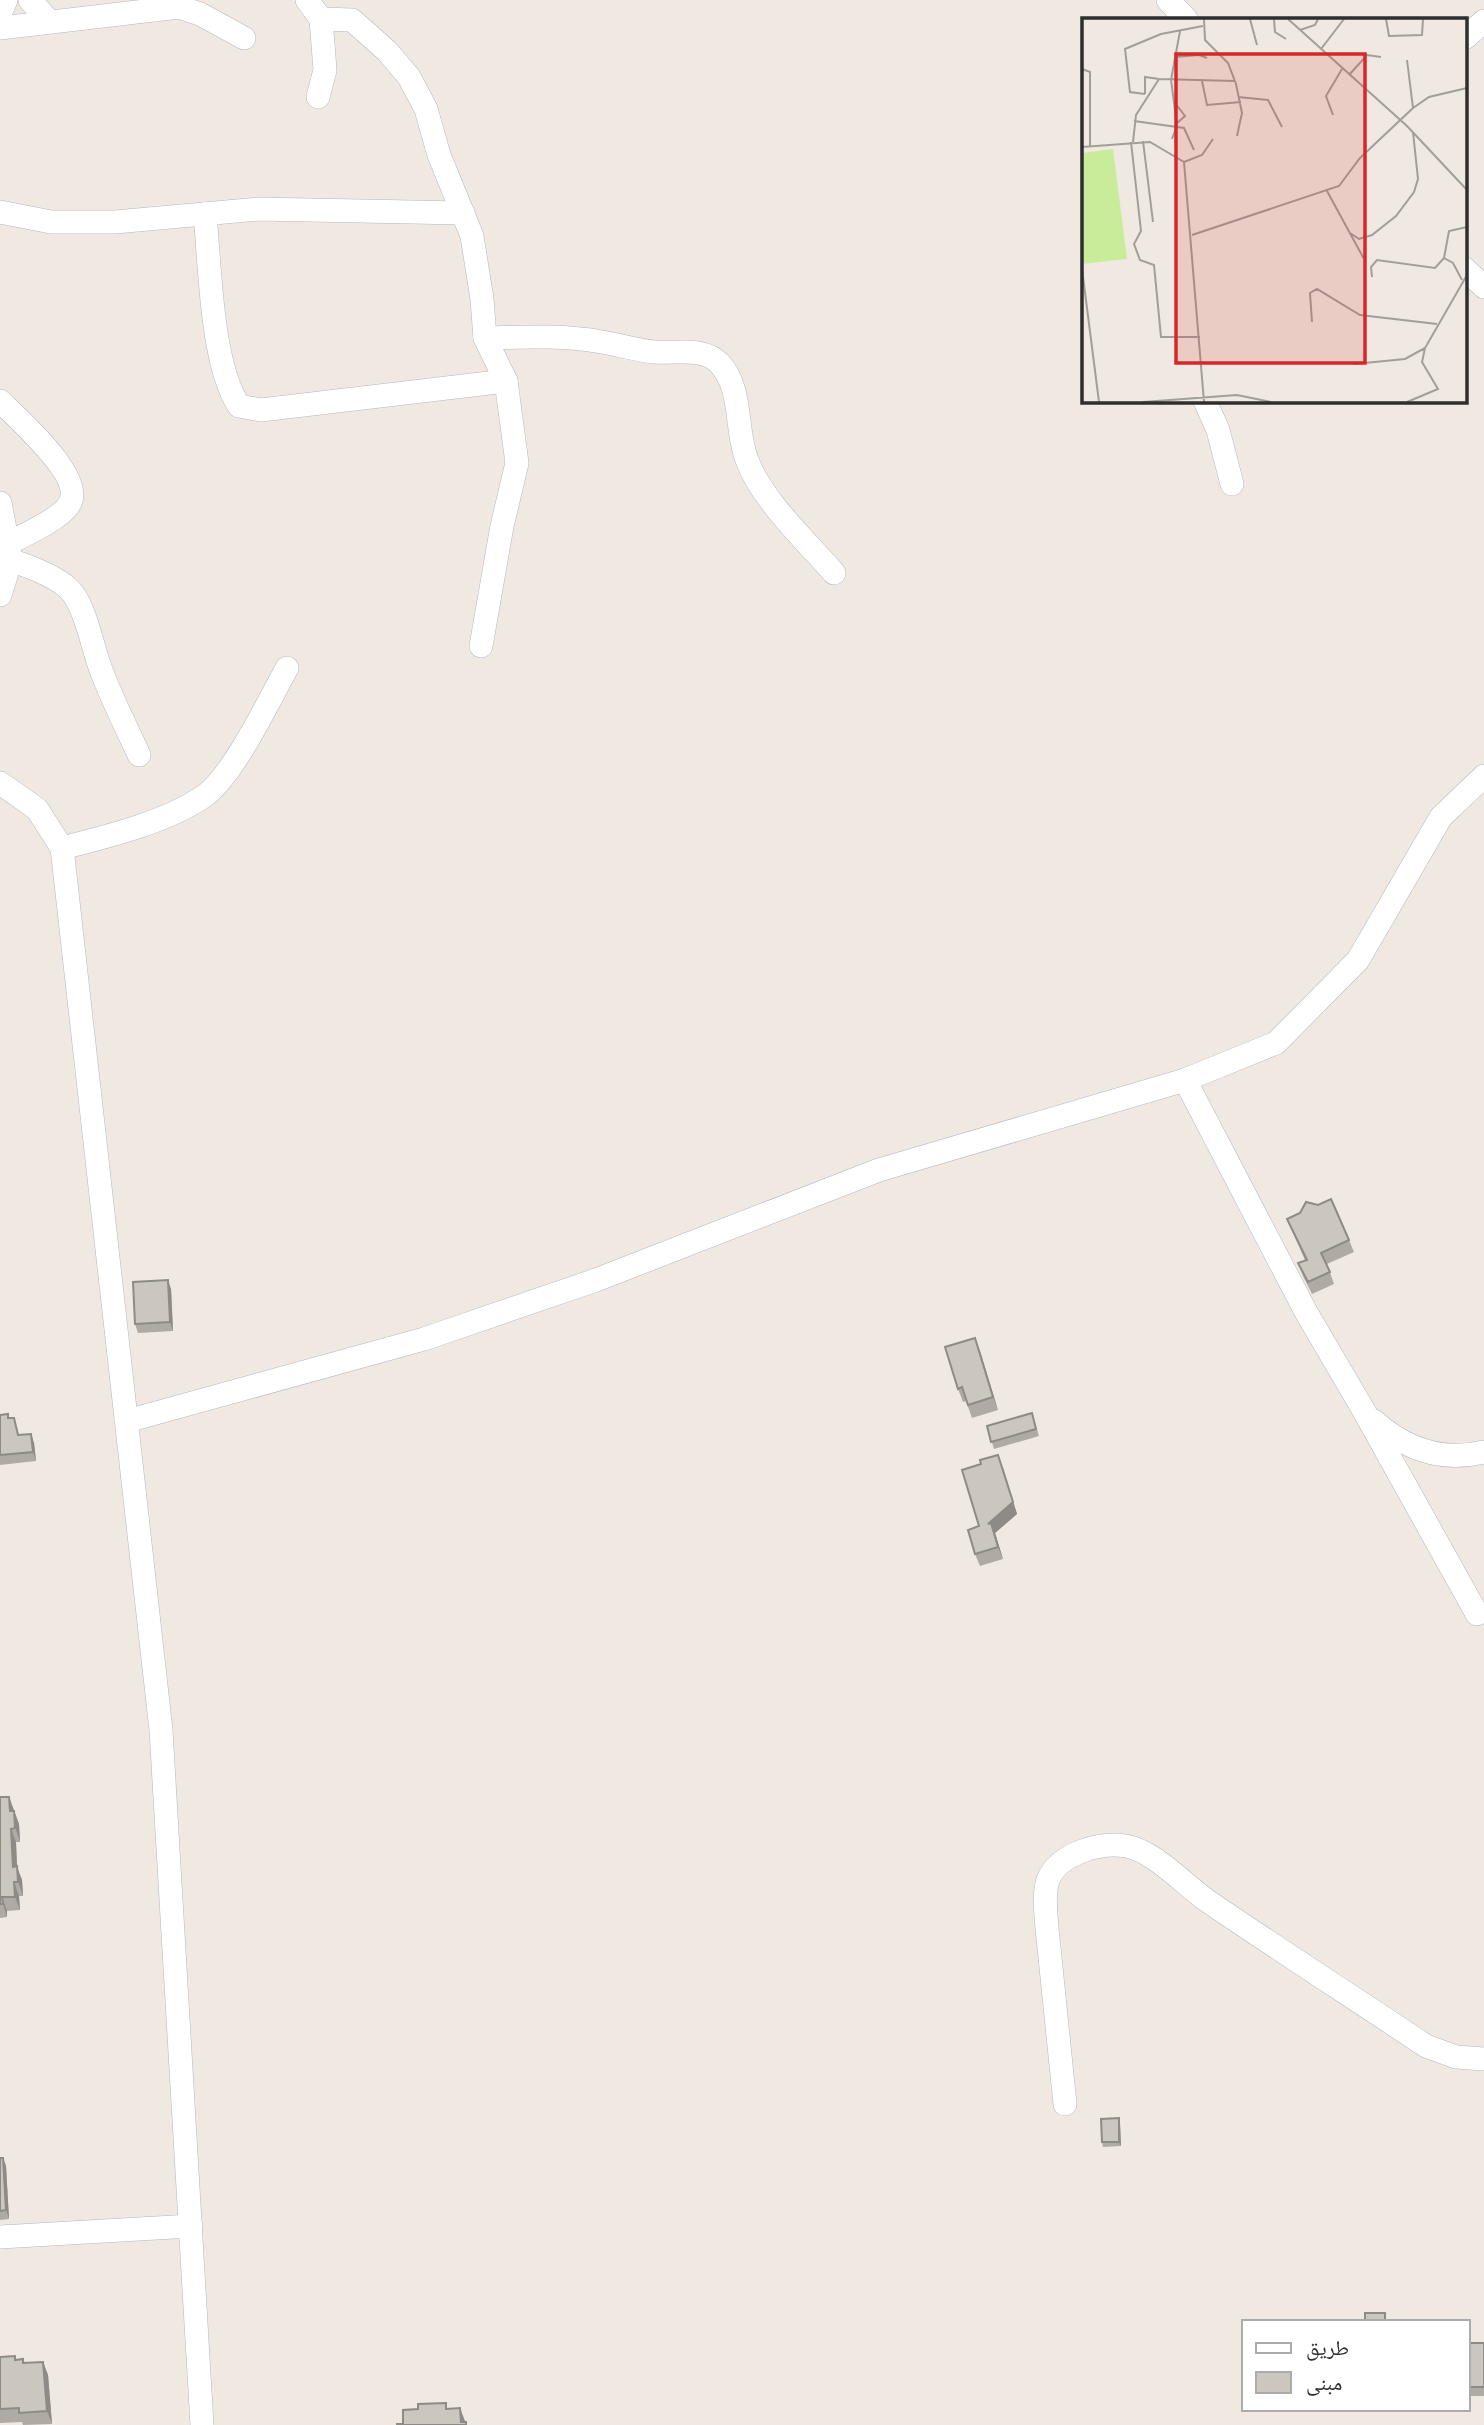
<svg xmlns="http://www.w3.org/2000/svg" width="1484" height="2425" viewBox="0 0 1484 2425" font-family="'Source Sans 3','Noto Naskh Arabic',sans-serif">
	<rect width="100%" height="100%" fill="#efe9e1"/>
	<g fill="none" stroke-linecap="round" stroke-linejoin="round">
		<defs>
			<g id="street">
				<path d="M30,0L50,22"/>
				<path d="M307,0L321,19L352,20L387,51L409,77L426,109L439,155L472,236L482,299L485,338L506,381L517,463L502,526L481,646"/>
				<path d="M1168,0L1186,19"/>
				<path d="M0,14L6,0"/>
				<path d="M0,28L179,7L200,14L244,38"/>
				<path d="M1465,38L1484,21"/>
				<path d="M318,97L325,70L321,19"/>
				<path d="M0,212L51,222H115L258,209L463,213"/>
				<path d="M205,214C210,266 211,363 239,406L261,410L506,381"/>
				<path d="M1465,269L1484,287"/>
				<path d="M485,338C524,337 563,335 602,342C620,345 636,350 654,352C675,354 704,346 720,364C743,389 735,430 747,460C761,499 806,541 834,573"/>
				<path d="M0,401C17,418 89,480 68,506C57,521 24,535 7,544"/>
				<path d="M1205,401L1218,430L1232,484"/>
				<path d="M0,503L11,560L0,595"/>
				<path d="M0,558C18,561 56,576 69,589C86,606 92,647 101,670C112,699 126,727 139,755"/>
				<path d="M0,783L37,809L62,848L161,1730L202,2425"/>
				<path d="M62,848C106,837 171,821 207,794C236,770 268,702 287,668"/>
				<path d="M1185,1080L1306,1312L1364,1411L1477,1614"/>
				<path d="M127,1421L424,1339L596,1280L879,1170L1185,1080L1276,1043L1358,960L1441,817L1484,776"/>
				<path d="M1374,1421C1405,1449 1442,1462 1484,1452"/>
				<path d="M1065,2104L1047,1928C1046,1913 1043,1895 1048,1880C1059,1853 1100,1842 1126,1846C1155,1851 1185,1886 1209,1902C1281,1951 1354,1998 1426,2046L1456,2057L1484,2059"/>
				<path d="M0,2237L191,2226"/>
			</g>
		</defs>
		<use href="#street" stroke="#b4b7c1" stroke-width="24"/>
		<use href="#street" stroke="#fff" stroke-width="23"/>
	</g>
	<g fill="#afaba4">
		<path d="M1287,1219L1349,1240L1354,1252L1327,1264L1334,1284L1312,1294L1303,1276L1298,1263L1305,1260Z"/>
		<path d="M171,1289L173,1331L138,1333L135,1324Z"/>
		<path d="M975,1338L998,1410L972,1418L966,1401L963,1402L958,1389Z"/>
		<path d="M1032,1413L1039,1436L994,1449L987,1426Z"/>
		<path d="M8,1414L9,1418H14L19,1435L31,1434L34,1443L36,1461L0,1465V1415Z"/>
		<path d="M1003,1467L1017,1514L995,1533L1003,1559L980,1566L975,1554L979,1526Z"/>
		<path d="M0,1797H9L19,1824L20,1842H16L17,1867L22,1880L23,1896H19L20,1910L7,1911V1917L0,1918Z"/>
		<path d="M1120,2123L1121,2146L1103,2147L1102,2142Z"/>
		<path d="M0,2158H3L6,2166L9,2219L0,2220Z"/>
		<rect x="1468" y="2343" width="16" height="53"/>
		<path d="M15,2356L16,2360L23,2359L25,2363L43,2362L48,2375L52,2424L23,2425L22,2422L0,2423V2357Z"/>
	</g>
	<g fill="#8e8b86">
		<path d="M168,1280L171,1289L173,1331L170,1322Z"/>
		<path d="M975,1338L980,1351L998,1410L993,1397Z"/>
		<path d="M31,1434L34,1443L36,1461L33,1452Z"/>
		<path d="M998,1455L1017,1514L995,1533L1003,1559L988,1524Z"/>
		<path d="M9,1797L19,1824L20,1842L10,1811Z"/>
		<path d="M11,1829L16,1842L17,1867L22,1880L23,1896L13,1867Z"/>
		<path d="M14,1882L19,1896L20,1910L15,1897Z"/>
		<path d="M2,1897L7,1911V1917L3,1904Z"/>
		<path d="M1119,2118L1120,2123L1121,2146L1119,2142Z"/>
		<path d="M3,2158L6,2166L9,2219L6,2210Z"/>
		<path d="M43,2362L48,2375L52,2424L47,2411Z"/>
		<path d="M460,2408L465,2421V2425L461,2422Z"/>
	</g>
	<g fill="#cbc7bf" stroke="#8e8b86" stroke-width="2">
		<path d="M1331,1199L1349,1240L1321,1253L1330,1272L1308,1282L1298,1263L1307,1260L1287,1219L1300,1213L1306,1202L1318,1205Z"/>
		<path d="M168,1280L170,1322L135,1324L133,1282Z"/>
		<path d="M975,1338L993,1397L968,1405L962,1387L958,1389L945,1347Z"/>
		<path d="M1032,1413L1036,1429L991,1442L987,1426Z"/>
		<path d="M8,1414V1418H14L18,1435L31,1434L33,1452L0,1455V1415Z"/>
		<path d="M998,1455L1013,1502L988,1524L991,1523L998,1547L975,1554L968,1530L979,1526L962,1470L981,1464L980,1460Z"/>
		<path d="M0,1797H9L10,1811H14L15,1828L11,1829L13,1867L17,1866L18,1882H14L15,1897H2L3,1904H0Z"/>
		<path d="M1119,2118V2142H1102L1101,2119Z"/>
		<path d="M0,2158H3L6,2210L0,2211Z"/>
		<rect x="1365" y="2313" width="20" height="9"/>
		<rect x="1468" y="2343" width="16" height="44"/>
		<path d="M15,2356V2360L23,2359V2363L43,2362L47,2411L19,2413V2408L0,2409V2357Z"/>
		<path d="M446,2403V2409L460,2408L461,2422H466V2425H397V2424H403V2410L418,2409V2404Z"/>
	</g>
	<g transform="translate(1082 18)">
		<rect width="385" height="385" fill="#efe9e1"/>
		<path d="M31,131L45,241L0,246V135Z" fill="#c9ec9a"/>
		<path fill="none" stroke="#a29e99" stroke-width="2" d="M122,1L123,22L146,45L154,66L160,95L155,118M168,1L175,27M192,1L193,14L204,21M206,1L325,108L385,172M304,1L307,18L340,17L341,1M218,12L233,7L236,1M239,31L262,1M93,39L117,37L125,40M0,51L8,54V128M267,57L285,37L299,39M120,63L125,87L159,84M63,76L48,74L43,31L79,16L121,8M63,76V59L77,61M156,79L186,82L200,109M93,85L103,98L95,105M331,90L347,79L385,70M251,97L244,78L260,51M52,103L102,110L112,132M90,121L95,107L89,62L98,13M61,123L71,204M49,124L59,213L52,226L58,242L72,247L79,319H118M51,124L54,97L77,61L153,63M0,129L68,124L102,144L122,384M102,144L120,137L131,121M245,173L282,241M268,215L277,221L290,217L314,198L332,174L336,161L331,114M110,217L257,168L278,140L331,90L325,42M362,240L371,245L380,262M0,251L17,384M290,259L289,249L295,242L353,250L362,240L367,213L385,209M230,304L228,275L235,271L278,297L355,306M272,346L323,341L343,330M61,384L155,377L189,384M325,384L356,371L340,344L343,330L385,257"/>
		<path fill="#d62828" fill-opacity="0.15" stroke="#d62828" stroke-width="3.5" d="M94,36H283V345H94Z"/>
		<rect width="385" height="385" fill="none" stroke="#2e2e2e" stroke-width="3.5"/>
	</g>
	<rect x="1242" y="2320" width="228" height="91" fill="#ffffff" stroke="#ababab" stroke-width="2"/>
	<rect x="1256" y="2343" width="35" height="10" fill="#ffffff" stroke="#ababab" stroke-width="2"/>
	<text x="1306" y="2355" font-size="21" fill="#2e2e2e">طريق</text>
	<rect x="1256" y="2372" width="35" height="21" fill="#cbc7bf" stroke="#ababab" stroke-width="2"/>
	<text x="1306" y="2390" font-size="21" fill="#2e2e2e">مبنى</text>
</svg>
